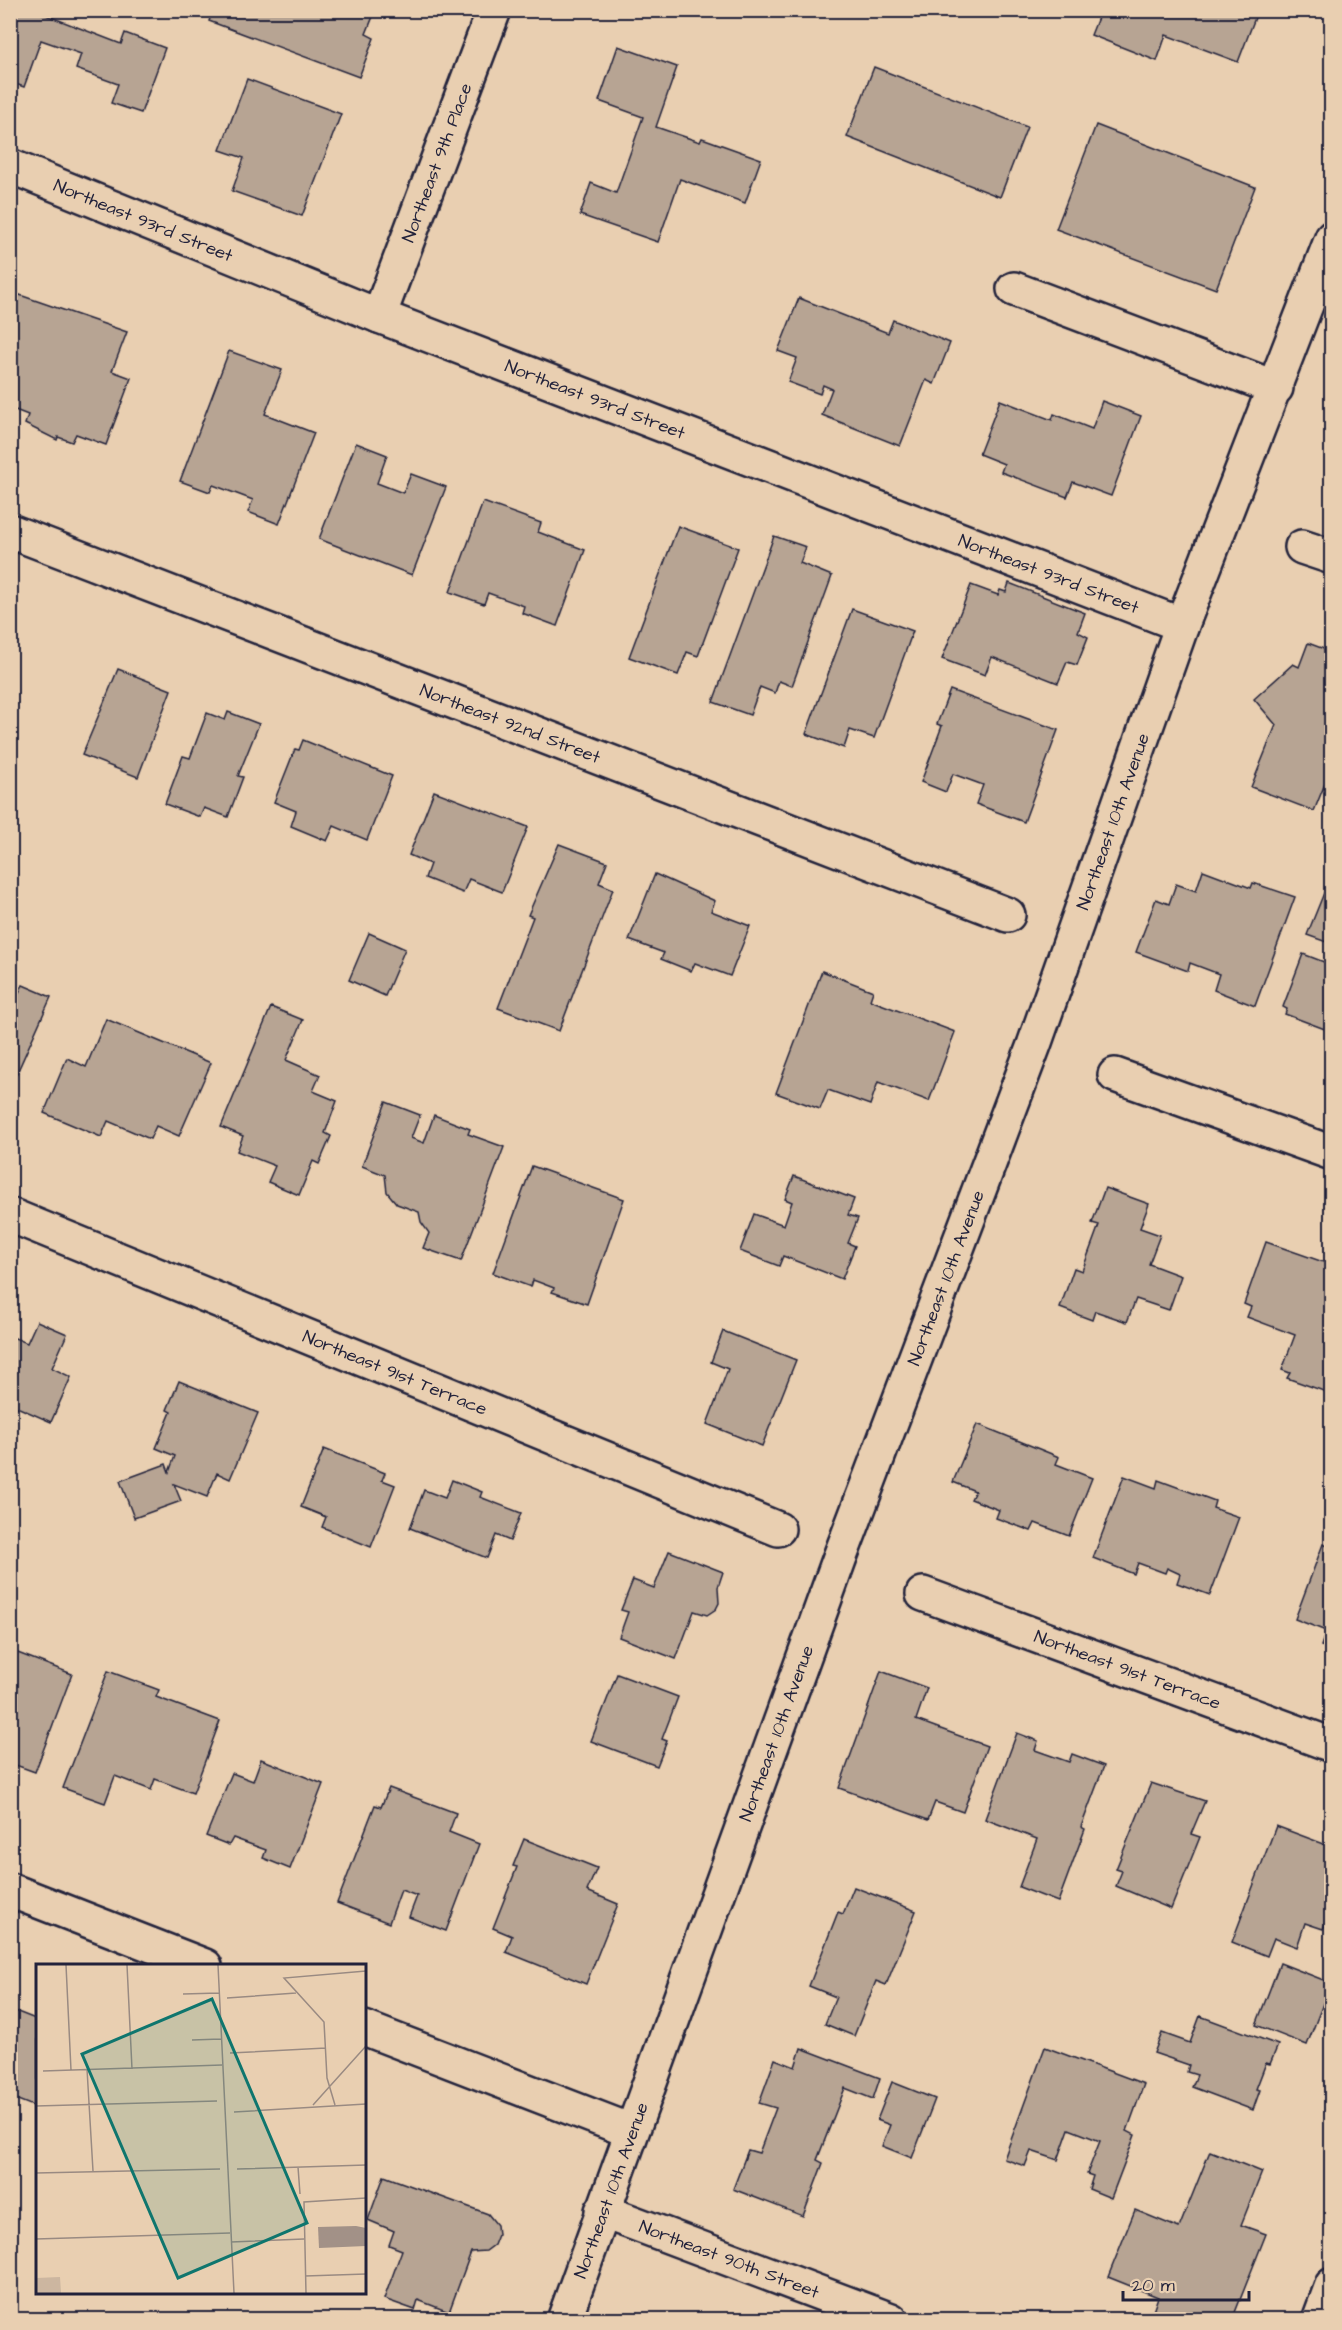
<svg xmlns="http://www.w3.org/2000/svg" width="1342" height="2330" viewBox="0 0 1342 2330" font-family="'Architects Daughter',sans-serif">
	<rect width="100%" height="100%" fill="#e9cfb1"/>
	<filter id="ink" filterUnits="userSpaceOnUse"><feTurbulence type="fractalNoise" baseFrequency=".0167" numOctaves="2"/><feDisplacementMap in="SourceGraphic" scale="12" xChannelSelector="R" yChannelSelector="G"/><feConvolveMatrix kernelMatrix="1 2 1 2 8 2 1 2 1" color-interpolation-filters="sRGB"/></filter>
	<g filter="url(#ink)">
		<g fill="#b7a493" stroke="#22223b" stroke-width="1.5">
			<path d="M10,10H33L121,44L125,33L165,48L141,113L111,103L118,84L76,69L81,54L41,40L24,87L10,82Z"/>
			<path d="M213,10H382L380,16L374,14L366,34L374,38L359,77L209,21Z"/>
			<path d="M1101,10H1258L1238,62L1166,35L1157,61L1091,35Z"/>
			<path d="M618,46L677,67L656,127L700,142L702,138L761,159L745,203L680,179L658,242L580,215L591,183L616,193L643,117L599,101Z"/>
			<path d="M874,67L1027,127L1000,197L847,137Z"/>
			<path d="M247,79L341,114L302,216L232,191L244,158L220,150Z"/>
			<path d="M1096,125L1255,187L1216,289L1056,229Z"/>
			<path d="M14,293L127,332L112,371L131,378L106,445L76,434L72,442L58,437L57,440L25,424L28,415L10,408V301Z"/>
			<path d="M799,298L888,333L893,320L950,343L934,384L926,380L900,446L822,415L832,389L823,385L820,394L788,382L797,358L778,351Z"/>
			<path d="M229,351L282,370L265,414L314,433L279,524L248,512L253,500L213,485L210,492L180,481Z"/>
			<path d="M1000,400L1052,420L1054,414L1092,429L1102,401L1141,416L1111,496L1073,482L1067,497L1001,472L1004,464L979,454Z"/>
			<path d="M356,443L387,455L377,483L403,493L411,474L446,487L412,575L319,539Z"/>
			<path d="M483,502L541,523L538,532L585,550L557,626L522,613L524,606L488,593L484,604L450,592Z"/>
			<path d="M678,526L738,548L698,656L687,652L678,675L629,657Z"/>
			<path d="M774,536L806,547L800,563L832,576L792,686L779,681L775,693L760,687L750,715L713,702Z"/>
			<path d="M1009,583L1085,613L1078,632L1088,637L1077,665L1067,662L1058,683L992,657L985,675L942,659L971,585L998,595L1000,590L1006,592Z"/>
			<path d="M852,609L913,631L874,738L850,730L844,748L806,734Z"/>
			<path d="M1308,643L1332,652V766L1314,811L1251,787L1276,725L1254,699L1293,664L1299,667Z"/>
			<path d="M118,669L171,690L138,777L82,755Z"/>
			<path d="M950,690L1058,730L1024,822L976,804L983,785L953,774L946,792L921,782L942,726L937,724Z"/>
			<path d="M228,712L259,724L238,776L243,777L228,817L204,808L200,817L165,804L183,756L190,758L207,713L225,720Z"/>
			<path d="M303,740L392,776L367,840L334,826L327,841L291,826L296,811L274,802L295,749L299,750Z"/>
			<path d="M434,791L528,827L502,892L469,879L463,893L425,878L430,864L409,855Z"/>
			<path d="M559,844L607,862L599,883L613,889L559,1031L498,1008L533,917L528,915Z"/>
			<path d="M1203,870L1251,888L1253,883L1295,897L1255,1006L1214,990L1219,974L1190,963L1188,971L1136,952L1156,899L1169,904L1176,884L1196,891Z"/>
			<path d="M1332,873V944L1307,935Z"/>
			<path d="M655,874L715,901L711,911L750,926L730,976L695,963L691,971L661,959L664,953L629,940Z"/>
			<path d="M369,933L405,949L385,996L349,980Z"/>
			<path d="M1303,954L1332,965V1037L1328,1036L1330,1031L1285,1014L1287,1009L1283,1007Z"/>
			<path d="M822,971L873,991L870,1000L955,1032L929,1101L878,1082L870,1105L828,1090L820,1109L776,1093Z"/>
			<path d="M23,985L51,997L16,1075L10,1073V1009Z"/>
			<path d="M271,1007L303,1020L286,1060L320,1075L313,1091L337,1101L325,1133L331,1136L319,1164L313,1161L299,1195L268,1182L275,1166L237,1151L243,1136L221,1127Z"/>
			<path d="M106,1019L211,1063L179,1136L156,1126L150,1139L108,1121L101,1137L44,1113L67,1058L86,1067Z"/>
			<path d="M386,1102L420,1115L411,1138L424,1143L434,1115L470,1129L468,1134L504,1147L461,1261L423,1248L429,1233L421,1222L419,1212L397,1204L387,1192L385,1175L362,1166Z"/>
			<path d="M532,1166L624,1199L587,1304L552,1292L554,1288L533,1280L531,1287L493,1273Z"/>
			<path d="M794,1176L854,1199L848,1215L858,1218L848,1243L855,1246L842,1279L783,1256L779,1266L740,1251L754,1214L784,1225L792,1202L785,1199Z"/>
			<path d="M1105,1188L1149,1204L1140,1228L1160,1235L1149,1264L1181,1276L1169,1310L1136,1299L1127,1322L1095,1311L1092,1320L1060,1308L1074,1268L1082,1271L1099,1225L1092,1223Z"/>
			<path d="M1266,1242L1332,1265V1394L1287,1378L1290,1373L1282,1370L1295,1335L1247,1317L1251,1307L1244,1304Z"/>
			<path d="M37,1321L67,1334L52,1368L71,1377L51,1422L10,1404V1336L27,1343Z"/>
			<path d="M723,1331L796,1360L762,1446L707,1424L728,1369L711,1362Z"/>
			<path d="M179,1381L258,1413L230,1479L217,1473L207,1497L174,1484L181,1501L134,1518L120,1481L166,1464L169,1472L175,1456L156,1448L171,1412L167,1410Z"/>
			<path d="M977,1424L1059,1457L1056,1464L1092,1478L1069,1536L1035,1523L1031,1531L996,1518L999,1510L971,1499L975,1491L953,1482Z"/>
			<path d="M324,1449L385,1473L382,1480L395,1485L371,1547L322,1527L326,1517L301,1507Z"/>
			<path d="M1124,1476L1156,1488L1158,1480L1215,1501L1213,1508L1239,1517L1210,1595L1177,1583L1180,1574L1167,1568L1165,1573L1138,1563L1134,1574L1093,1558Z"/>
			<path d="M452,1480L482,1492L480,1497L521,1513L510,1541L496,1535L487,1558L410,1528L424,1490L445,1498Z"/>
			<path d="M1323,1544L1332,1548V1650L1321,1646L1326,1631L1295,1619Z"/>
			<path d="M669,1551L723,1572L718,1587L719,1603L716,1609L707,1615L694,1611L676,1659L619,1637L628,1612L621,1610L633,1580L654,1588Z"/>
			<path d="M10,1650L72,1674L35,1772L10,1763Z"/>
			<path d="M108,1671L159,1690L156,1697L220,1721L193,1793L155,1779L151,1790L115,1776L105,1803L63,1788Z"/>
			<path d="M881,1671L927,1688L916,1720L987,1746L963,1812L935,1802L928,1820L839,1788Z"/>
			<path d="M617,1674L678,1697L662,1739L667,1741L657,1766L591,1741Z"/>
			<path d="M1017,1733L1038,1741L1035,1750L1069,1762L1072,1754L1104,1766L1081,1827L1085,1829L1058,1902L1019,1887L1037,1839L985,1819Z"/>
			<path d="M261,1759L323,1784L290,1869L263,1858L266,1850L233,1838L229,1845L206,1836L232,1773L253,1781Z"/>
			<path d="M1151,1783L1205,1801L1191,1834L1200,1837L1171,1909L1116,1886L1122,1871L1116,1869Z"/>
			<path d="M389,1788L456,1813L449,1832L479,1844L446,1931L409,1917L417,1896L401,1890L389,1923L337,1903L375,1805L381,1807Z"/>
			<path d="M1276,1826L1332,1847V1907L1323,1929L1305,1923L1297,1947L1274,1938L1267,1956L1232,1942Z"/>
			<path d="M524,1839L597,1868L587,1891L618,1904L586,1984L506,1952L512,1936L493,1928L517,1867L513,1866Z"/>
			<path d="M854,1887L916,1911L886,1985L876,1981L854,2036L825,2024L836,1997L809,1986L838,1912L843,1914Z"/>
			<path d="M1280,1963L1331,1983L1307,2045L1256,2025Z"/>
			<path d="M10,2009L38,2020V2108L10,2097Z"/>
			<path d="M1200,2016L1278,2045L1270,2064L1266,2063L1256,2089L1260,2090L1253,2110L1192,2087L1197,2075L1187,2072L1189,2065L1154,2053L1162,2033L1190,2043Z"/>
			<path d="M1045,2047L1144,2084L1127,2131L1135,2135L1111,2198L1089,2189L1093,2176L1087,2174L1100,2141L1069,2129L1058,2160L1031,2151L1025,2166L1004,2159Z"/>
			<path d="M801,2048L880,2078L873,2099L845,2088L817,2160L823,2163L803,2216L733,2189L748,2150L759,2153L776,2108L759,2103L775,2059L795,2067Z"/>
			<path d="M892,2082L935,2099L912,2158L882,2146L890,2125L877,2120Z"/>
			<path d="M1210,2151L1262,2172L1241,2225L1266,2234L1232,2320H1215L1206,2316L1205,2320H1150L1158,2297L1108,2277L1135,2210L1179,2228Z"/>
			<path d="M384,2176L488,2214L497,2225L498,2235L494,2245L486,2251L471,2252L449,2312L418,2300L415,2310L384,2299L402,2250L389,2245L394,2231L368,2220Z"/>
		</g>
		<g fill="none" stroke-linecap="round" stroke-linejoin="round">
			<defs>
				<g id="street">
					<path id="s1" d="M10,166L379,316L1182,625"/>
					<path d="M1014,289L1276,388"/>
					<path id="s2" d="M379,316L494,10"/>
					<path id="s3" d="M10,531L1008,915"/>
					<path d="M1302,547L1332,557"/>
					<path d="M1115,1075L1332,1153"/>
					<path id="s4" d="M10,1215L778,1529"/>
					<path id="s5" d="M923,1594L1332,1745"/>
					<path d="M10,1890L205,1966"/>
					<path d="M364,2028L631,2131"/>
					<path id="s6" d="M602,2211L891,2320"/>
					<path d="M1319,2320L1332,2285"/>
				</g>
				<g id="secondary">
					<path id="s7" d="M564,2320L840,1557L1034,1045L1182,625L1332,238"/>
				</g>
			</defs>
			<use href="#street" stroke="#22223b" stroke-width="38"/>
			<use href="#secondary" stroke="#22223b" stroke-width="38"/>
			<use href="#street" stroke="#e9cfb1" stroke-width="33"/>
			<use href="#secondary" stroke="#e9cfb1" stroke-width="33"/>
		</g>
	</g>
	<g text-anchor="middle" stroke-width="6" stroke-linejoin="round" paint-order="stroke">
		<g font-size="18" fill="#22223b" stroke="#e9cfb1">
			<text dy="6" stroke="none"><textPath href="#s2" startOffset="164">Northeast 9th Place</textPath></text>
			<text dy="6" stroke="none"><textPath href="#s1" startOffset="144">Northeast 93rd Street</textPath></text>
			<text dy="6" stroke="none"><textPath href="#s1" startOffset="630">Northeast 93rd Street</textPath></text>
			<text dy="6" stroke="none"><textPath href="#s1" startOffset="1116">Northeast 93rd Street</textPath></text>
			<text dy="6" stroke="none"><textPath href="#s3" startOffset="536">Northeast 92nd Street</textPath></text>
			<text dy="6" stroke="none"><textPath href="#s7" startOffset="1596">Northeast 10th Avenue</textPath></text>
			<text dy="6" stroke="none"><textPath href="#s7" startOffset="1110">Northeast 10th Avenue</textPath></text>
			<text dy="6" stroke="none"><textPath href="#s4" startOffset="416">Northeast 91st Terrace</textPath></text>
			<text dy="6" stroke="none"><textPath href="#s5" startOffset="218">Northeast 91st Terrace</textPath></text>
			<text dy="6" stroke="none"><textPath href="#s7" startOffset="624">Northeast 10th Avenue</textPath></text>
			<text dy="6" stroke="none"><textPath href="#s7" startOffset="138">Northeast 10th Avenue</textPath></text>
			<text dy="6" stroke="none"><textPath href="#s6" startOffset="136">Northeast 90th Street</textPath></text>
		</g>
	</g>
	<g transform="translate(36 1964)">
		<rect width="330" height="330" fill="#e9cfb1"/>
		<path d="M24,313L25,329H0V314Z" fill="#ccb6a0"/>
		<path d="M320,262L330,264V282L283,284L282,263Z" fill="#a29187"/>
		<path fill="none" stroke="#998a82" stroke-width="1.5" d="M30,1L35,106M91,1L96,105M182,1L198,329M147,30L183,29M191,34L260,29M156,76L185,75M194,89L290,84M51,105L57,207M7,107L186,101M277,141L330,82M299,141L291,114L288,58L248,14L330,7M0,142L181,137M198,148L330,140M262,203L264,230M201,205L330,201M0,209L184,205M0,275L194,269M195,278L268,275M269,312L330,310M270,329L268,238L330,234"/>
		<path fill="#0f766e" fill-opacity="0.15" stroke="#0f766e" stroke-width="3" d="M176,35L271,259L142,314L46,90Z"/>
		<rect width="330" height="330" fill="none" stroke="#22223b" stroke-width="3"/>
	</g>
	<rect width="1342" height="2330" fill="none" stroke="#e9cfb1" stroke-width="36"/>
	<rect x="18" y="18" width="1306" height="2294" fill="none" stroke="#22223b" stroke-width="2" filter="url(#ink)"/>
	<path d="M1123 2291v9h126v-9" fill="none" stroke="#22223b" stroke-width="3"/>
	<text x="1132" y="2291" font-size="18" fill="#22223b" stroke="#e9cfb1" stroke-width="4.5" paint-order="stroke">20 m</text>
</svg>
